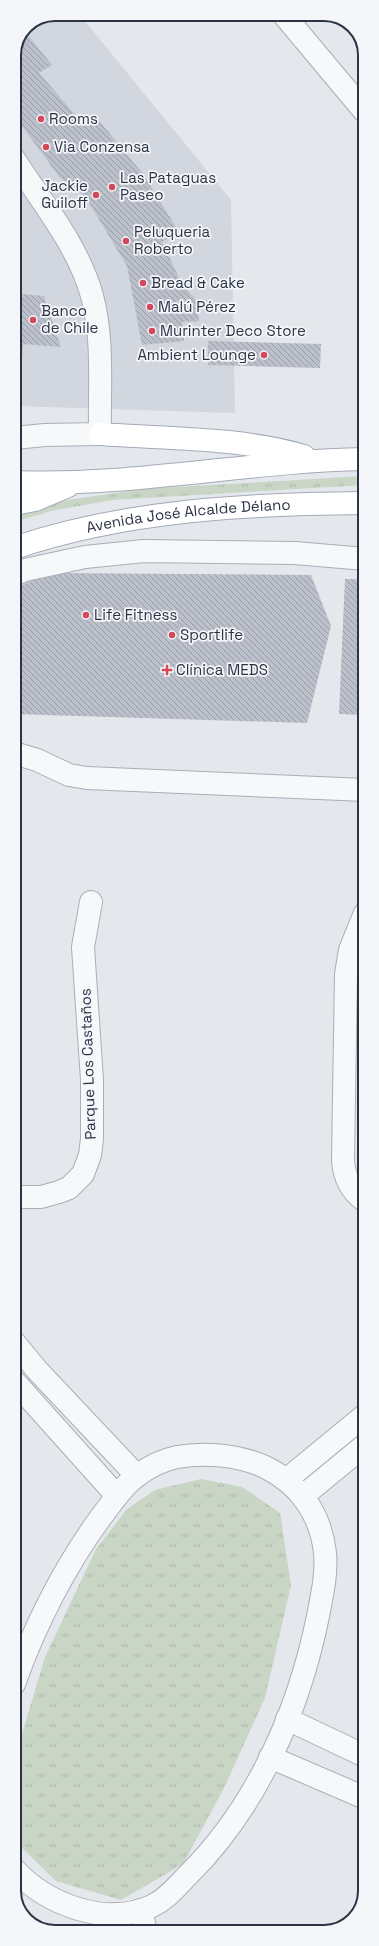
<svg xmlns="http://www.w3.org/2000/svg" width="379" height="1946" viewBox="0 0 379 1946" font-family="'Space Grotesk',sans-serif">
	<defs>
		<pattern id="grass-tufts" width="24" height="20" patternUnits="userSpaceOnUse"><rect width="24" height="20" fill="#c9d6c5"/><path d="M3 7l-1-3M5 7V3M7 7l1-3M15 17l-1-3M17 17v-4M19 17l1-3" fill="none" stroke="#adb8ab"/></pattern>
		<pattern id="building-back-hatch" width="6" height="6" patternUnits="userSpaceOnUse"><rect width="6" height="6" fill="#bbc0ca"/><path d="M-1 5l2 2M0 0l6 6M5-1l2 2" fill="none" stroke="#989da6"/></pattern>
	</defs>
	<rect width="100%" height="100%" fill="#e4e7ec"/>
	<path fill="#d2d6de" d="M55,14H79L231,200L235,413L14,406V54L26,26Z"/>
	<g fill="url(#grass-tufts)">
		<path d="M365,476V485L112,500L51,511L14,522V510L60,501L143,489Z"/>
		<path d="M201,1479L242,1487L280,1513L291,1585L265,1698L224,1788L183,1864L121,1900L56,1881L16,1842L14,1830V1761L45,1657L96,1549L127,1509L155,1490Z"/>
	</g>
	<g fill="url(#building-back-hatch)">
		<path d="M24,30L52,65L39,73L85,126L96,117L143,174L179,232L162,242L182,284L196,300L199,321L182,322L184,341L142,345L127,266L85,196L60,178L14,115V54Z"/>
		<path d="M14,268L21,278L20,294L44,296L61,347L23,344L22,361H14Z"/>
		<path d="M208,341L321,344L320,368L208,365Z"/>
		<path d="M47,573L311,575L331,626L307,723L14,714V589Z"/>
		<path d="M345,579H365V715L339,714Z"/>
	</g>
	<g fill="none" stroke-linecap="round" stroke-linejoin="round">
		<defs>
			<g id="minor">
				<path d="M283,14L365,112"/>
				<path d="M14,159C41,201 79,247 92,296C104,340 99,389 100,434L45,435L14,438"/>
				<path d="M14,575L25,570L85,557L144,551L295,553L365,559"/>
				<path d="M14,753L37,760L69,775L87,778L365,790"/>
				<path d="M365,913L350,950L346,974L343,1160C344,1177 351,1191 365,1201"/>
				<path d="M14,1197H41L59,1192L69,1188L83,1174L90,1155L92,1139V1080L83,947L91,902"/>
				<path d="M14,1342L37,1370L137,1476"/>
				<path d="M14,1381L117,1496"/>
				<path d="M286,1480L365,1415"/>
				<path d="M303,1496L365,1445"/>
				<path d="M14,1684C35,1625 64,1568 101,1517C112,1503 121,1488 135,1477C147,1468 162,1460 177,1457C205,1452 239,1455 265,1467C300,1484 321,1515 325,1553C327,1574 322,1595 318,1616C299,1710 257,1807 188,1875C177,1886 167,1899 152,1906C106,1927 47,1905 14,1869"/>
				<path d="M287,1719L365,1756"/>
				<path d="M270,1757L365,1798"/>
				<path d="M141,1910L146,1932"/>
				<path d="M116,1914L120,1932"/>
			</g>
			<g id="major">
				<path d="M100,434C167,439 239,437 304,456"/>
				<path d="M14,482C131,487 248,461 365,459"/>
				<path d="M14,504L35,500L68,486"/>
				<path id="s1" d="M14,548C126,510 248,504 365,503"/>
			</g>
		</defs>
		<use href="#minor" stroke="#a9aeb7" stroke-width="24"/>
		<use href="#major" stroke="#a3abb8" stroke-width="24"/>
		<use href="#minor" stroke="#f7f8fa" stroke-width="22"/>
		<use href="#major" stroke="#fff" stroke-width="22"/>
	</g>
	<g fill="#d1495b" stroke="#f4f6f9" stroke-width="1.5">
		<circle cx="41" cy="119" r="4"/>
		<circle cx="46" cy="147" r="4"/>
		<circle cx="112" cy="187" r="4"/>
		<circle cx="96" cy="195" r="4"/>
		<circle cx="126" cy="241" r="4"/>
		<circle cx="143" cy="283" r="4"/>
		<circle cx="150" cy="307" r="4"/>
		<circle cx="33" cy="320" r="4"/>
		<circle cx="152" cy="331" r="4"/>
		<circle cx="264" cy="355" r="4"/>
		<circle cx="86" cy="615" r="4"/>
		<circle cx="172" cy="635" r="4"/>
		<path d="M165 664h4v4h4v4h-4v4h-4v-4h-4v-4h4z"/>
	</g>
	<g text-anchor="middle" stroke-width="3.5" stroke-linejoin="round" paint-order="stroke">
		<g font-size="15" fill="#2b3445" stroke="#f4f6f9" text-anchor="start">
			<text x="49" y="124">Rooms</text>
			<text x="54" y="152">Via Conzensa</text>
			<text x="120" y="183">Las Pataguas<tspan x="120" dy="17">Paseo</tspan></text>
			<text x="88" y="191" text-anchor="end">Jackie<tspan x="88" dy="17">Guiloff</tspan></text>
			<text x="134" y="237">Peluqueria<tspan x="134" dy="17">Roberto</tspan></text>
			<text x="151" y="288">Bread &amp; Cake</text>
			<text x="158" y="312">Malú Pérez</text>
			<text x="41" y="316">Banco<tspan x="41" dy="17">de Chile</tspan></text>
			<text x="160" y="336">Murinter Deco Store</text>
			<text x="256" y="360" text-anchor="end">Ambient Lounge</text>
			<text x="94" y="620">Life Fitness</text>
			<text x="180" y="640">Sportlife</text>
			<text x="176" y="675">Clínica MEDS</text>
		</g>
		<g font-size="15" fill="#2b3445" stroke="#f4f6f9">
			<text dy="5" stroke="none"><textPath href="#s1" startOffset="178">Avenida José Alcalde Délano</textPath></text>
			<text transform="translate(88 1064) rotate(-92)" y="5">Parque Los Castaños</text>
		</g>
	</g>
	<path d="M0 0H379V1946H0ZM55 21H324A34 34 0 0 1 358 55V1891A34 34 0 0 1 324 1925H55A34 34 0 0 1 21 1891V55A34 34 0 0 1 55 21Z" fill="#f4f6f9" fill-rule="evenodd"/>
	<path fill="none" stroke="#2b3445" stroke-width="2" d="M55 21H324A34 34 0 0 1 358 55V1891A34 34 0 0 1 324 1925H55A34 34 0 0 1 21 1891V55A34 34 0 0 1 55 21Z"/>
</svg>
